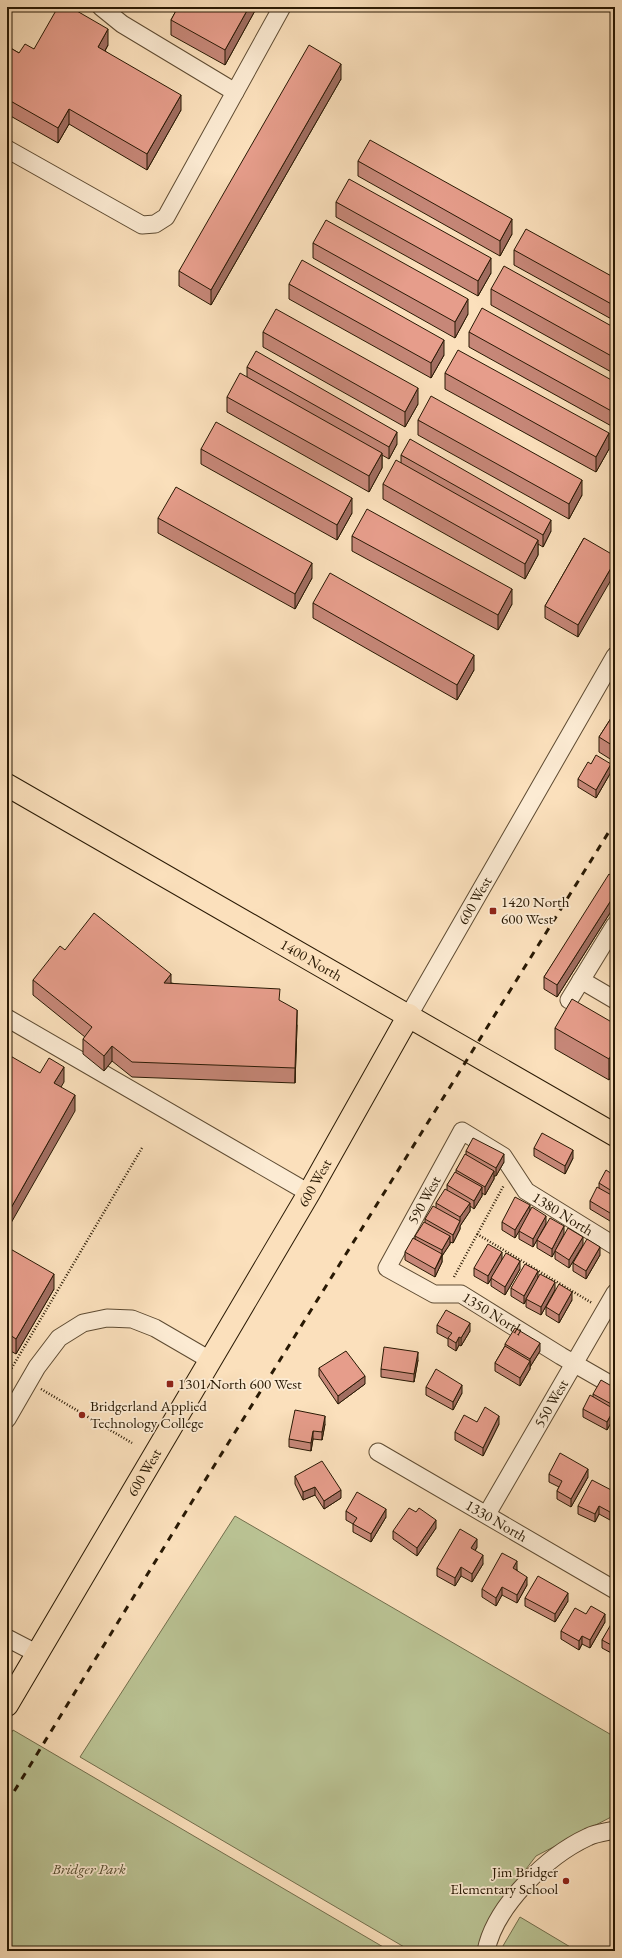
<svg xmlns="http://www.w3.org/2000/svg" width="622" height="1958" viewBox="0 0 622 1958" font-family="'EB Garamond',serif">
	<rect width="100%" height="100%" fill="#fbe0bc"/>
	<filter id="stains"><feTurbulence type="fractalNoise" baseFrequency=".005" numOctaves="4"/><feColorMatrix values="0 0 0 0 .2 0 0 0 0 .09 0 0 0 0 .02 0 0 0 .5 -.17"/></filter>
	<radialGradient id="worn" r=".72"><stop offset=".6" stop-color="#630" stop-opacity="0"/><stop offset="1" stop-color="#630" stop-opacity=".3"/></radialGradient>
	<g fill="#bac394" stroke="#726e4c">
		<path d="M235,1516L615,1737V1815L536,1856L497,1907L480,1951H411L80,1757Z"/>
		<path d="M13,1730L390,1951H7V1740Z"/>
		<path d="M520,1917L577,1951H500Z"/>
	</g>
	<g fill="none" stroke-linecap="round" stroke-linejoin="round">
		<defs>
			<g id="minor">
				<path d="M101,7L122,24L235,92"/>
				<path d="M7,149L142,225L155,224L166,217L282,7"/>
				<path d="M581,980L615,1000"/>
				<path d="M569,1000L615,925"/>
				<path id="s1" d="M409,1015L615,656"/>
				<path d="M7,1018L309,1193"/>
				<path id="s2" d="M615,1246L526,1191L503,1156L462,1131L387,1268L434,1294H461L561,1356L615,1387"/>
				<path d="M7,1419L37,1367L59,1338L83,1323L107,1318L132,1319L155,1328L210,1360"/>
				<path id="s3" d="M378,1452L615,1590"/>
				<path id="s4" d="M487,1514L615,1293"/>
				<path d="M7,1638L36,1653"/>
				<path d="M486,1951C495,1906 547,1856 588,1837C596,1833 606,1832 615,1830"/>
			</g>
			<g id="major">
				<path id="s5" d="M7,785L615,1135"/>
				<path id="s6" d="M7,1705L309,1193L409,1015"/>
			</g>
		</defs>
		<use href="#minor" stroke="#5e4b32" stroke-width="19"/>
		<use href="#major" stroke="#291904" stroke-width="24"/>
		<g stroke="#291904" stroke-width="2.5" stroke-dasharray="1 2" stroke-linecap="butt">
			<path d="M477,1234L592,1303"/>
			<path d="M454,1277L504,1185"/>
			<path d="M7,1376L142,1148"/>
			<path d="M41,1389L132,1443"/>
		</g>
		<use href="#minor" stroke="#fcebd3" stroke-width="17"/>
		<use href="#major" stroke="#fbe0bc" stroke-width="22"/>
		<path stroke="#291904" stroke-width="3" stroke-dasharray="7 7" stroke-linecap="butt" d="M7,1803L209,1474L615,822"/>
	</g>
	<g fill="#c68778" stroke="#291904">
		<path d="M178,7H257L225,65L171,35V20Z"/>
		<path d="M108,45L105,51L181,110L147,170L69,124L58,143L7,114V46L19,53L34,49Z"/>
		<path d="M341,79L211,305L179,286V271Z"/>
		<path d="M358,161L512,234L500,256L358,176Z"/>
		<path d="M336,202L491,273L478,296L336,217Z"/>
		<path d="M313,243L468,314L455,338L313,258Z"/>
		<path d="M514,250L615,278V321L514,265Z"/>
		<path d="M289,284L444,355L431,378L289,299Z"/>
		<path d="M491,289L615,328V374L491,305Z"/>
		<path d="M263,332L418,404L405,427L263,347Z"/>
		<path d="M469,332L615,382V428L469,347Z"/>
		<path d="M247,367L397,444L389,459L382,455V468L369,492L227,412V397L247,377Z"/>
		<path d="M445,373L609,449L596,472L445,389Z"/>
		<path d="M418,420L582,495L569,519L418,435Z"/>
		<path d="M201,449L352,513L337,540L201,464Z"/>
		<path d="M401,455L551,531L543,547L538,544V555L525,579L383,499V484L401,463Z"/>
		<path d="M158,518L312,578L295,609L158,533Z"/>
		<path d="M352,536L512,604L498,630L352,551Z"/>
		<path d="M584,538L578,637L545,618V606Z"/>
		<path d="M313,603L474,670L457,700L313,618Z"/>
		<path d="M615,712V762L599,752V737Z"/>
		<path d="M591,764L611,772L596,798L578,787V779Z"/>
		<path d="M615,867V905L557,997L544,989V977L611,875V873Z"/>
		<path d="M615,931V957L613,956V935Z"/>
		<path d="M65,950L171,983L280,1001L297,1025L295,1083L132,1077L112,1061L104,1071L83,1054V1039L85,1037L33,995V980Z"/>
		<path d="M615,1024V1069L609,1080L555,1049V1028Z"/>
		<path d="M534,1148L573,1158L565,1174L534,1156Z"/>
		<path d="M466,1151L504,1162L496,1176H494V1179L485,1195L482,1193V1196L474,1209L470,1206V1211L460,1226V1229L453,1243L450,1242V1244L442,1256V1262L435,1277L405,1260V1252L415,1240V1236L425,1223V1219L436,1208V1203L447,1190V1185L456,1172V1170L466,1155Z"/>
		<path d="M615,1176V1224L590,1209V1201L599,1188V1183Z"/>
		<path d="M530,1212L546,1224L533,1247L519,1239V1231L520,1229L515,1238L502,1230V1222Z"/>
		<path d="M564,1226L552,1257L537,1248V1240Z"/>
		<path d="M583,1245L569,1268L555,1259V1251Z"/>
		<path d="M7,1247L54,1289L16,1354L7,1349Z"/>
		<path d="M600,1255L586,1279L573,1271V1263Z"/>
		<path d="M502,1259L520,1269L505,1295L491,1286V1278L496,1270L488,1284L474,1276V1268Z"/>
		<path d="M538,1278L555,1290L541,1315L526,1307V1300L524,1304L511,1296V1288Z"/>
		<path d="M572,1300L559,1323L546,1315V1307Z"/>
		<path d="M437,1325L470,1331L461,1346L459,1345L456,1351L448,1346V1339L437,1333Z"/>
		<path d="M505,1344L540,1351L530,1367V1369L520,1386L495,1371V1363L505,1346Z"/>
		<path d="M615,1347V1359L614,1358V1350Z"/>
		<path d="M418,1360L414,1382L381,1377V1369Z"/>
		<path d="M319,1368L365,1384L338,1404L319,1376Z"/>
		<path d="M426,1387L462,1393L453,1410L426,1395Z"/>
		<path d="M615,1388V1414L614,1413V1417L607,1430L583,1417V1409L593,1397V1394Z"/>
		<path d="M477,1422L499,1424L483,1456L455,1440V1432Z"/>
		<path d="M325,1424L322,1440L313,1439L311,1451L289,1447V1439Z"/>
		<path d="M549,1474L588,1477L571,1507L557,1499V1491L559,1487L549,1482Z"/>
		<path d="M295,1476L341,1498L324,1509L315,1495L303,1500L295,1484Z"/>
		<path d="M615,1492V1510L610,1520L599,1514L595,1522L578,1514V1506Z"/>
		<path d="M346,1511L386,1517L371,1542L353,1532V1524L346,1520Z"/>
		<path d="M436,1528L417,1556L393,1539V1531Z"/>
		<path d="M477,1547L475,1551L483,1564L472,1582L461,1576L455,1586L437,1576V1568Z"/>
		<path d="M517,1569V1570L527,1585L517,1603L502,1595L496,1606L482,1597V1589Z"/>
		<path d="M525,1598L568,1601L555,1622L525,1606Z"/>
		<path d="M615,1620V1655L602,1648V1640Z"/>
		<path d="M605,1622L590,1648L582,1644L579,1650L561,1639V1631Z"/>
	</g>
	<g fill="#a16e61" stroke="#291904">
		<path d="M249,7H257L225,65V50Z"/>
		<path d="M108,29V45L98,63V47Z"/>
		<path d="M341,64V79L211,305V290Z"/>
		<path d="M181,95V110L147,170V154Z"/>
		<path d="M69,109V124L58,143V128Z"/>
		<path d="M512,219V234L500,256V241Z"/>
		<path d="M491,258V273L478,296V281Z"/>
		<path d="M468,299V314L455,338V322Z"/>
		<path d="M444,340V355L431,378V363Z"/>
		<path d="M418,388V404L405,427V412Z"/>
		<path d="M397,432V444L389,459V447Z"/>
		<path d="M609,433V449L596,472V457Z"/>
		<path d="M382,453V468L369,492V476Z"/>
		<path d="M582,480V495L569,519V504Z"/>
		<path d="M352,498V513L337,540V525Z"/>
		<path d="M551,520V531L543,547V535Z"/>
		<path d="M538,540V555L525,579V564Z"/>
		<path d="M615,561V573L578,637V625Z"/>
		<path d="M312,563V578L295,609V594Z"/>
		<path d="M512,589V604L498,630V615Z"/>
		<path d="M474,655V670L457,700V685Z"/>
		<path d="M611,764V772L596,798V790Z"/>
		<path d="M615,894V905L557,997V985Z"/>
		<path d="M171,974V989L164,983Z"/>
		<path d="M297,1010V1025L295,1083V1068Z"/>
		<path d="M112,1046V1061L104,1071V1056Z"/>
		<path d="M615,1048V1069L609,1080V1059Z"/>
		<path d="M64,1067V1082L54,1099V1083Z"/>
		<path d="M75,1095V1111L7,1230V1215Z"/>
		<path d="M573,1150V1158L565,1174V1166Z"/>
		<path d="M504,1154V1162L496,1176V1168Z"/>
		<path d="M494,1171V1179L485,1195V1187Z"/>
		<path d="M482,1187V1196L474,1209V1201Z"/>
		<path d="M470,1203V1211L460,1226V1229L453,1243V1235L460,1221V1217Z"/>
		<path d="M530,1205V1213L515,1238V1230Z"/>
		<path d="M546,1216V1224L533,1247V1239Z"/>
		<path d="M564,1226V1234L552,1257V1249Z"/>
		<path d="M450,1236V1244L442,1256V1262L435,1277V1269L442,1256V1250Z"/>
		<path d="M583,1237V1245L569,1268V1260Z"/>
		<path d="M600,1247V1255L586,1279V1271Z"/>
		<path d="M502,1252V1260L488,1284V1276Z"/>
		<path d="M520,1261V1269L505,1295V1287Z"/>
		<path d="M538,1271V1279L526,1299V1300L524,1304V1296Z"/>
		<path d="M54,1274V1289L16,1354V1339Z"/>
		<path d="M555,1282V1290L541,1315V1307Z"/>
		<path d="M572,1292V1300L559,1323V1315Z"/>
		<path d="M470,1323V1331L461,1346V1338Z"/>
		<path d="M459,1337V1345L456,1351V1343Z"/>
		<path d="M540,1343V1351L530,1367V1359Z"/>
		<path d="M418,1352V1360L414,1382V1374Z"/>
		<path d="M530,1361V1369L520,1386V1378Z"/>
		<path d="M365,1376V1384L338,1404V1396Z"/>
		<path d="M462,1385V1393L453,1410V1402Z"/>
		<path d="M614,1409V1417L607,1430V1422Z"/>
		<path d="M325,1416V1424L322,1440V1432Z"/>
		<path d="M499,1416V1424L483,1456V1448Z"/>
		<path d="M313,1431V1439L311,1451V1443Z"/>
		<path d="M588,1469V1477L571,1507V1499Z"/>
		<path d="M315,1487V1495L303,1500V1492Z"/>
		<path d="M341,1490V1498L324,1509V1501Z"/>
		<path d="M615,1502V1510L610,1520V1512Z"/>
		<path d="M599,1506V1514L595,1522V1514Z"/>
		<path d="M386,1509V1517L371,1542V1534Z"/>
		<path d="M436,1520V1528L417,1556V1548Z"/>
		<path d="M477,1539V1547L471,1557V1548Z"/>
		<path d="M483,1555V1564L472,1582V1574Z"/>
		<path d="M517,1561V1569L513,1577V1568Z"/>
		<path d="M461,1567V1576L455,1586V1578Z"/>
		<path d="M527,1577V1585L517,1603V1595Z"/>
		<path d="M502,1587V1595L496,1606V1598Z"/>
		<path d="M568,1593V1601L555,1622V1614Z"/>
		<path d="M605,1614V1622L590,1648V1640Z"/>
		<path d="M582,1636V1644L579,1650V1641Z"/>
	</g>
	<g fill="#e69d8b" stroke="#291904">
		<path d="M58,7H70L108,29L98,47L181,95L147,154L69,109L58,128L7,99V97L10,91L7,89V46L19,53L25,44L34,49Z"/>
		<path d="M178,7H249L225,50L171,20Z"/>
		<path d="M309,45L341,64L211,290L179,271Z"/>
		<path d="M370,140L512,219L500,241L358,161Z"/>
		<path d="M349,179L491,258L478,281L336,202Z"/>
		<path d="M326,220L468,299L455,322L313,243Z"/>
		<path d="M526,229L615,278V306L514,250Z"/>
		<path d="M302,260L444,340L431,363L289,284Z"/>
		<path d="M504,266L615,328V358L491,289Z"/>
		<path d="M482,308L615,382V413L469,332Z"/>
		<path d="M276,309L418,388L405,412L263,332Z"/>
		<path d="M458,350L609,433L596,457L445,373Z"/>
		<path d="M256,351L397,432L389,447L247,367Z"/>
		<path d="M240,373L382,453L369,476L227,397Z"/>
		<path d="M431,396L582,480L569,504L418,420Z"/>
		<path d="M216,422L352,498L337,525L201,449Z"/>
		<path d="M410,439L551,520L543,535L401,455Z"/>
		<path d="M396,460L538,540L525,564L383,484Z"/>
		<path d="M176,487L312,563L295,594L158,518Z"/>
		<path d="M367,509L512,589L498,615L352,536Z"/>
		<path d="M584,538L615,556V561L578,625L545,606Z"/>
		<path d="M330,573L474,655L457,685L313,603Z"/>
		<path d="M615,712V747L599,737Z"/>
		<path d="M596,755L611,764L596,790L578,779L588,762L591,764Z"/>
		<path d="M615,867V876L611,873Z"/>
		<path d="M609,874L615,878V894L557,985L544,977Z"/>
		<path d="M94,913L171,974L164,983L280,989L279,1000L297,1010L295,1068L132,1062L112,1046L104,1056L83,1039L92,1027L33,980L60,946L65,950Z"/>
		<path d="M572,999L615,1024V1048L609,1059L555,1028Z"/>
		<path d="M7,1054L40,1073L49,1058L64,1067L54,1083L75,1095L7,1215Z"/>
		<path d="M542,1133L573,1150L565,1166L534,1148Z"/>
		<path d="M473,1138L504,1154L496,1168L466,1151Z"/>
		<path d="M465,1154L494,1171L485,1187L456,1170Z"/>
		<path d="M606,1170L615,1176V1193L599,1183Z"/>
		<path d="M455,1172L482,1187L474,1201L447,1185Z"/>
		<path d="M597,1187L615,1197V1216L590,1201Z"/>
		<path d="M445,1189L470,1203L460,1217L436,1203Z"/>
		<path d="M515,1197L530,1205L515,1230L502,1222Z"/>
		<path d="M433,1206L460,1221L453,1235L425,1219Z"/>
		<path d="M532,1207L546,1216L533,1239L519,1231Z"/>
		<path d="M550,1218L564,1226L552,1249L537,1240Z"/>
		<path d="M424,1222L450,1236L442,1250L415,1236Z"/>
		<path d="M568,1228L583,1237L569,1260L555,1251Z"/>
		<path d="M413,1238L442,1254L435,1269L405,1252Z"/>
		<path d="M587,1239L600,1247L586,1271L573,1263Z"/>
		<path d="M488,1244L502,1252L488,1276L474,1268Z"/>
		<path d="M7,1247L54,1274L16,1339L7,1333Z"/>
		<path d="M506,1253L520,1261L505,1287L491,1278Z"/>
		<path d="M525,1264L538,1271L524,1296L511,1288Z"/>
		<path d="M540,1274L555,1282L541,1307L526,1299Z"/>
		<path d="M559,1284L572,1292L559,1315L546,1307Z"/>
		<path d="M446,1310L470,1323L461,1338L459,1337L456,1343L448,1338L452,1333L437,1325Z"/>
		<path d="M515,1328L540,1343L530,1359L505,1344Z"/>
		<path d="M505,1346L530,1361L520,1378L495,1363Z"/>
		<path d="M384,1347L418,1352L414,1374L381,1369Z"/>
		<path d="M346,1351L365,1376L338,1396L319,1368Z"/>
		<path d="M436,1369L462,1385L453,1402L426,1387Z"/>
		<path d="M601,1380L615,1388V1406L593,1394Z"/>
		<path d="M590,1395L614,1409L607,1422L583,1409Z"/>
		<path d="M485,1407L499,1416L483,1448L455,1432L464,1415L477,1422Z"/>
		<path d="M295,1410L325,1416L322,1432L313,1431L311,1443L289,1439Z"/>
		<path d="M560,1453L588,1469L571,1499L557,1491L562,1481L549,1474Z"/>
		<path d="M322,1461L341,1490L324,1501L315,1487L303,1492L295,1476Z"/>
		<path d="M592,1480L615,1492V1502L610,1512L599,1506L595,1514L578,1506Z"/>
		<path d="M357,1492L386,1509L371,1534L353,1524L357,1518L346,1511Z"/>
		<path d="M409,1508L416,1512L419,1508L436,1520L417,1548L393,1531Z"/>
		<path d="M460,1529L477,1539L471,1548L483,1555L472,1574L461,1567L455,1578L437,1568Z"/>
		<path d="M502,1553L517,1561L513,1568L527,1577L517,1595L502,1587L496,1598L482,1589Z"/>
		<path d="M538,1576L568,1593L555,1614L525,1598Z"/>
		<path d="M591,1606L605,1614L590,1640L582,1636L579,1641L561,1631L575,1608L586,1614Z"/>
		<path d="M614,1619L615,1620V1647L602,1640Z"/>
	</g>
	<g fill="#8f2418" stroke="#fcebd3" stroke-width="1.5">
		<rect x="489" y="907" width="8" height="8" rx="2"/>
		<rect x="166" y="1380" width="8" height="8" rx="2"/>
		<circle cx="82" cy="1415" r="4"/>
		<circle cx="566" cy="1881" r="4"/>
	</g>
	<g text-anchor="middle" stroke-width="3.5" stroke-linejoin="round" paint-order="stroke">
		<g font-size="15" fill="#291904" stroke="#fcebd3">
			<text dy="5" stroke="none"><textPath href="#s1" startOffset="132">600 West</textPath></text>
			<text dy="5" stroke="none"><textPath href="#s5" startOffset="351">1400 North</textPath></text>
			<text dy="5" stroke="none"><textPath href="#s6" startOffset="606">600 West</textPath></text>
			<text transform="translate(424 1200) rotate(-61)" y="5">590 West</text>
			<text transform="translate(563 1214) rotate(32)" y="5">1380 North</text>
			<text dy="5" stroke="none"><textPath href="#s2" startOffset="469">1350 North</textPath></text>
			<text dy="5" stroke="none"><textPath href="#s4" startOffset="128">550 West</textPath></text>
			<text dy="5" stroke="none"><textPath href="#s6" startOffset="270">600 West</textPath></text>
			<text dy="5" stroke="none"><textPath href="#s3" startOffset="137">1330 North</textPath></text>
		</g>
		<g font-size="15" fill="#291904" stroke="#fcebd3" text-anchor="start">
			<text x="501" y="907">1420 North<tspan x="501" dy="17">600 West</tspan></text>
			<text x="178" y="1389">1301 North 600 West</text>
			<text x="90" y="1411">Bridgerland Applied<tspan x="90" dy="17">Technology College</tspan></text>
			<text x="558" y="1877" text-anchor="end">Jim Bridger<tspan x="558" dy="17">Elementary School</tspan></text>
		</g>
		<g font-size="15" font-style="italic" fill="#544c2f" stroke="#fcebd3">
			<text x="89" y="1874">Bridger Park</text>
		</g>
	</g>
	<rect width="622" height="1958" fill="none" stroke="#fbe0bc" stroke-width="24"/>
	<rect x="8" y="8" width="606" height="1942" fill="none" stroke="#291904" stroke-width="2"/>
	<rect x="12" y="12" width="598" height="1934" fill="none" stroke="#291904"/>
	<rect width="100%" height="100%" filter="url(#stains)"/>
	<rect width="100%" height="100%" fill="url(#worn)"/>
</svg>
